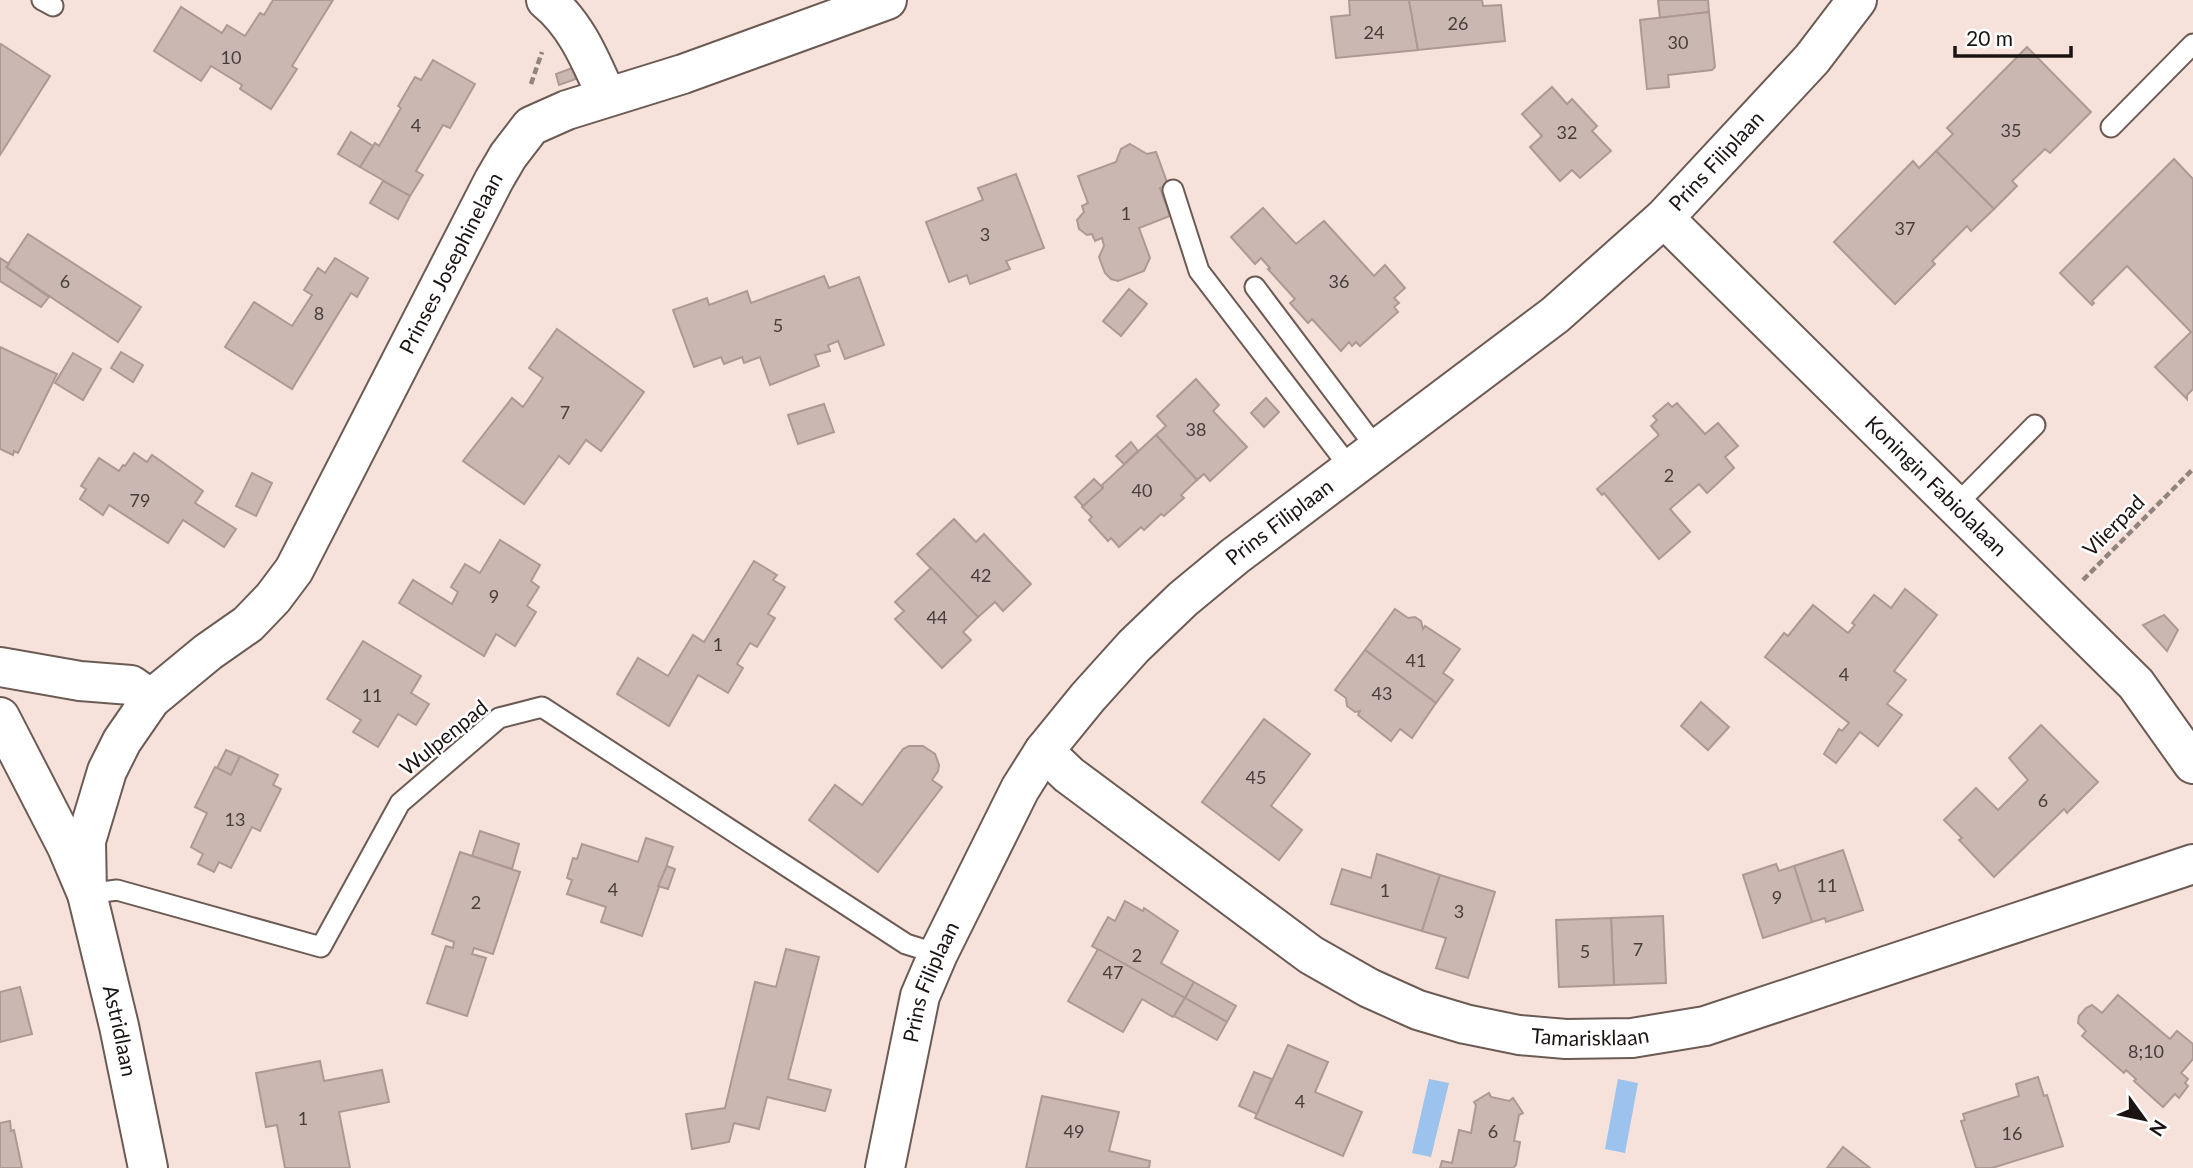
<svg xmlns="http://www.w3.org/2000/svg" width="2193" height="1168" viewBox="0 0 2193 1168" font-family="Lato,sans-serif">
	<rect width="100%" height="100%" fill="#f6e2da"/>
	<g fill="#9cc3ed">
		<path d="M1429,1079L1449,1083L1431,1157L1412,1153Z"/>
		<path d="M1618,1079L1638,1083L1625,1153L1605,1149Z"/>
	</g>
	<g fill="#cbb7b1" stroke="#ad9993" stroke-width="2">
		<path d="M273,0H333L292,66L297,69L271,109L240,89L242,85L211,66L201,81L154,51L181,7L222,33L227,25L245,36L260,13L264,15Z"/>
		<path d="M1349,0H1409L1418,50L1336,58L1331,17L1350,15Z"/>
		<path d="M1409,0H1482L1483,6L1501,5L1505,41L1418,50Z"/>
		<path d="M1658,0H1708L1709,12L1660,18Z"/>
		<path d="M1709,12L1715,67L1712,70L1668,75L1669,87L1647,89L1640,20Z"/>
		<path d="M1,44L50,76L0,155V45Z"/>
		<path d="M2027,47L2091,112L2050,153L2045,149L2012,181L2017,186L1994,209L1936,151L1953,134L1947,128Z"/>
		<path d="M433,60L475,84L450,128L443,125L416,171L423,175L410,196L360,167L375,143L379,146L401,108L398,106L415,77L421,80Z"/>
		<path d="M572,68L576,79L559,85L556,74Z"/>
		<path d="M1552,87L1567,104L1572,99L1597,126L1592,131L1611,151L1580,178L1572,170L1560,181L1530,147L1542,136L1522,114Z"/>
		<path d="M351,132L373,146L360,167L338,154Z"/>
		<path d="M1130,144L1147,154L1156,152L1168,185L1160,188L1170,216L1139,228L1150,258L1144,271L1118,281L1111,279L1105,273L1099,257L1104,246L1102,238L1095,241L1092,234L1087,235L1079,229L1077,220L1084,212L1082,206L1088,203L1078,176L1116,162L1121,149Z"/>
		<path d="M1936,151L1994,209L1971,231L1967,226L1932,261L1935,264L1895,304L1834,242L1913,161L1919,168Z"/>
		<path d="M2174,159L2193,179V389L2187,395V399L2155,367L2191,332L2127,266L2092,301L2094,303L2092,305L2060,273Z"/>
		<path d="M1016,174L1044,248L1006,261L1010,269L970,284L967,275L949,282L926,222L983,200L978,188Z"/>
		<path d="M383,181L410,196L398,219L370,203Z"/>
		<path d="M1263,208L1296,244L1324,221L1374,276L1385,265L1405,288L1394,298L1399,303L1394,307L1398,312L1360,346L1356,342L1352,346L1349,342L1341,351L1312,319L1308,323L1290,303L1295,299L1268,269L1270,268L1261,258L1255,264L1231,237Z"/>
		<path d="M28,234L141,307L118,342L6,267Z"/>
		<path d="M0,258L9,264L6,267L49,297L41,307L0,281Z"/>
		<path d="M335,258L368,278L357,297L351,293L292,389L225,347L254,302L292,326L312,295L304,290L318,268L325,273Z"/>
		<path d="M824,276L829,288L859,277L884,345L845,359L838,341L828,345L830,351L815,355L819,366L770,385L760,357L744,363L742,357L724,364L721,357L694,367L673,310L707,298L709,305L747,291L751,303Z"/>
		<path d="M1129,289L1147,304L1121,336L1103,321Z"/>
		<path d="M557,329L644,392L601,451L586,440L569,464L559,456L524,504L463,461L512,398L523,407L543,378L529,368Z"/>
		<path d="M0,347L57,374L18,453L14,451L13,455L0,449Z"/>
		<path d="M121,352L143,365L133,382L111,368Z"/>
		<path d="M73,353L101,369L83,400L55,383Z"/>
		<path d="M1196,379L1219,405L1213,411L1247,447L1210,481L1204,474L1197,480L1156,435L1166,426L1157,416Z"/>
		<path d="M1266,398L1279,412L1264,427L1251,413Z"/>
		<path d="M1668,403L1672,407L1677,403L1705,434L1718,423L1738,446L1725,457L1734,468L1707,493L1699,484L1670,509L1690,532L1659,559L1604,493L1602,495L1597,489L1659,435L1651,426L1657,420L1653,416Z"/>
		<path d="M824,404L834,432L798,444L788,415Z"/>
		<path d="M1156,435L1197,480L1181,495L1184,498L1164,516L1161,514L1144,530L1141,527L1119,547L1111,538L1108,541L1089,520L1092,517L1082,507L1103,488L1102,485Z"/>
		<path d="M1131,442L1138,451L1124,464L1116,456Z"/>
		<path d="M134,453L147,462L152,455L203,491L195,503L236,529L224,547L183,520L168,543L109,505L103,515L80,499L86,489L81,486L99,458L119,471L123,465L125,466Z"/>
		<path d="M252,473L272,483L256,516L236,506Z"/>
		<path d="M1094,479L1103,488L1083,506L1075,497Z"/>
		<path d="M954,519L976,542L984,534L1031,584L1003,611L995,602L978,617L917,554Z"/>
		<path d="M500,540L540,565L531,581L539,587L527,606L536,612L515,646L496,634L484,656L399,603L413,580L452,604L458,592L451,587L465,564L480,573Z"/>
		<path d="M754,561L777,575L773,580L785,587L768,614L775,618L757,647L750,643L737,664L743,668L728,693L698,675L669,726L617,694L638,658L668,676L693,635L704,642Z"/>
		<path d="M931,568L978,617L963,632L971,640L942,668L895,619L904,611L895,602Z"/>
		<path d="M1905,589L1937,615L1894,671L1906,680L1887,704L1902,715L1878,746L1860,732L1836,763L1824,754L1839,729L1842,731L1849,723L1765,657L1784,633L1788,636L1813,605L1848,633L1855,625L1852,623L1874,595L1891,608Z"/>
		<path d="M1395,609L1408,618L1415,617L1421,621L1423,629L1425,626L1460,649L1443,673L1453,680L1436,703L1365,650Z"/>
		<path d="M2164,615L2178,630L2167,651L2143,625Z"/>
		<path d="M363,641L421,676L411,693L429,704L416,725L398,714L378,747L353,732L361,720L327,699Z"/>
		<path d="M1365,650L1436,703L1412,738L1400,729L1391,741L1358,715L1360,711L1355,712L1347,706L1346,698L1335,690Z"/>
		<path d="M1701,702L1729,727L1708,750L1681,726Z"/>
		<path d="M1264,719L1310,754L1271,806L1302,830L1279,860L1202,802Z"/>
		<path d="M2041,725L2098,782L2067,813L2064,809L1994,877L1959,840L1962,838L1944,820L1976,788L1998,810L2028,780L2009,758Z"/>
		<path d="M909,746H923L935,754L939,765L938,771L932,780L942,787L878,872L809,820L835,785L862,805L903,749Z"/>
		<path d="M226,750L240,756L231,775L217,768Z"/>
		<path d="M240,756L278,775L273,785L281,789L260,831L252,827L231,868L219,862L214,872L198,864L203,854L191,847L207,813L195,807L215,767L231,775Z"/>
		<path d="M480,831L519,844L512,869L472,856Z"/>
		<path d="M646,838L673,847L642,936L601,922L606,907L567,894L572,880L567,878L573,858L577,859L582,844L638,862Z"/>
		<path d="M1843,850L1863,910L1826,922L1825,918L1812,922L1794,866Z"/>
		<path d="M460,852L520,872L493,954L474,948L472,954L486,958L467,1016L427,1003L446,946L453,948L454,942L432,934Z"/>
		<path d="M1377,854L1440,875L1422,931L1331,904L1342,869L1371,878Z"/>
		<path d="M1776,864L1779,871L1794,866L1812,922L1763,938L1743,875Z"/>
		<path d="M667,866L675,869L668,889L658,886Z"/>
		<path d="M1440,875L1495,892L1468,978L1436,968L1446,938L1422,931Z"/>
		<path d="M1125,901L1143,911L1144,908L1178,931L1161,963L1194,982L1185,998L1092,946L1108,917L1115,921Z"/>
		<path d="M1663,916L1666,983L1614,985L1611,918Z"/>
		<path d="M1611,918L1614,985L1559,987L1556,920Z"/>
		<path d="M786,949L819,957L788,1079L831,1090L825,1111L767,1097L759,1129L734,1123L729,1142L692,1149L686,1114L725,1108L755,982L776,987Z"/>
		<path d="M1098,949L1185,998L1173,1017L1142,999L1123,1032L1068,1001Z"/>
		<path d="M1194,982L1236,1006L1227,1022L1185,998Z"/>
		<path d="M20,987L32,1034L0,1042V992Z"/>
		<path d="M2118,995L2170,1039L2177,1031L2193,1044V1059L2181,1073L2188,1079L2185,1083L2188,1086L2179,1098L2175,1094L2163,1107L2134,1081L2136,1079L2126,1070L2124,1073L2082,1036L2086,1031L2078,1023L2079,1016L2086,1008L2092,1005L2102,1013Z"/>
		<path d="M1185,998L1227,1022L1217,1040L1174,1016Z"/>
		<path d="M1288,1045L1328,1062L1315,1092L1362,1112L1343,1156L1255,1118Z"/>
		<path d="M320,1061L324,1081L382,1070L389,1102L339,1112L350,1168H285L277,1125L266,1127L256,1073Z"/>
		<path d="M1254,1072L1272,1079L1257,1114L1239,1106Z"/>
		<path d="M2038,1077L2044,1096L2047,1095L2063,1146L1992,1168H1976L1961,1121L1965,1120L1963,1114L2019,1096L2016,1084Z"/>
		<path d="M1489,1093L1491,1097L1509,1101L1513,1098L1523,1113L1519,1115L1514,1141L1520,1142L1516,1165L1513,1168H1440L1442,1161L1452,1163L1459,1130L1471,1133L1476,1105L1474,1102Z"/>
		<path d="M1042,1096L1119,1112L1109,1151L1150,1161L1149,1168H1026Z"/>
		<path d="M10,1121L11,1131L14,1130L22,1168H0V1123Z"/>
		<path d="M1843,1147L1870,1168H1827Z"/>
	</g>
	<g fill="none" stroke-linecap="round" stroke-linejoin="round">
		<defs>
			<g id="service">
				<path d="M42,0L53,6"/>
				<path d="M2111,127L2193,44"/>
				<path d="M1173,190L1199,271L1351,469"/>
				<path d="M1255,287L1377,449"/>
				<path d="M1956,505L2035,425"/>
				<path d="M87,894L117,890L321,947L400,803L499,718L542,707L906,944L938,954"/>
			</g>
			<g id="minor">
				<path d="M546,0C577,25 591,62 607,97"/>
				<path id="s1" d="M1664,218L2136,684L2193,764"/>
				<path d="M0,667L80,681L131,685L151,699"/>
				<path id="s2" d="M0,717L67,847L87,894L119,1026L148,1168"/>
				<path id="s3" d="M1044,751L1069,775L1311,955L1369,988L1418,1010L1465,1024L1519,1035L1566,1039L1632,1038L1705,1026L2193,864"/>
				<path id="s4" d="M87,894L86,841L107,771L122,741L151,699L208,652L248,624L273,598L294,570L494,180L508,156L531,126L567,110L683,74L887,0"/>
				<path id="s5" d="M885,1168L920,996L938,954L1020,789L1044,751L1088,697L1134,646L1183,599L1235,556L1555,315L1664,218L1812,59L1857,0"/>
			</g>
		</defs>
		<use href="#service" stroke="#6c5b54" stroke-width="23"/>
		<use href="#minor" stroke="#6c5b54" stroke-width="42"/>
		<g stroke="#91837e" stroke-width="4.5" stroke-dasharray="7 3.5" stroke-linecap="butt">
			<path d="M531,84L542,52"/>
			<path d="M2083,580L2193,469"/>
		</g>
		<use href="#service" stroke="#fff" stroke-width="19"/>
		<use href="#minor" stroke="#fff" stroke-width="38"/>
	</g>
	<g text-anchor="middle" stroke-width="5" stroke-linejoin="round" paint-order="stroke">
		<g font-size="18" fill="#473d3a">
			<text x="1458" y="30">26</text>
			<text x="1374" y="39">24</text>
			<text x="1678" y="49">30</text>
			<text x="231" y="64">10</text>
			<text x="416" y="132">4</text>
			<text x="2011" y="137">35</text>
			<text x="1567" y="139">32</text>
			<text x="1126" y="220">1</text>
			<text x="1905" y="235">37</text>
			<text x="985" y="241">3</text>
			<text x="65" y="288">6</text>
			<text x="1339" y="288">36</text>
			<text x="319" y="320">8</text>
			<text x="778" y="332">5</text>
			<text x="565" y="419">7</text>
			<text x="1196" y="436">38</text>
			<text x="1669" y="482">2</text>
			<text x="1142" y="497">40</text>
			<text x="140" y="507">79</text>
			<text x="981" y="582">42</text>
			<text x="494" y="603">9</text>
			<text x="937" y="624">44</text>
			<text x="718" y="651">1</text>
			<text x="1416" y="667">41</text>
			<text x="1844" y="681">4</text>
			<text x="1382" y="700">43</text>
			<text x="372" y="702">11</text>
			<text x="1256" y="784">45</text>
			<text x="2043" y="807">6</text>
			<text x="235" y="826">13</text>
			<text x="1827" y="892">11</text>
			<text x="613" y="896">4</text>
			<text x="1385" y="897">1</text>
			<text x="1777" y="904">9</text>
			<text x="476" y="909">2</text>
			<text x="1459" y="918">3</text>
			<text x="1638" y="956">7</text>
			<text x="1585" y="958">5</text>
			<text x="1137" y="962">2</text>
			<text x="1113" y="979">47</text>
			<text x="2146" y="1058">8;10</text>
			<text x="1300" y="1108">4</text>
			<text x="303" y="1125">1</text>
			<text x="1074" y="1138">49</text>
			<text x="1493" y="1138">6</text>
			<text x="2012" y="1140">16</text>
		</g>
		<g font-size="21" fill="#1b1412" stroke="#fff">
			<text dy="7" stroke="none"><textPath href="#s5" startOffset="1348">Prins Filiplaan</textPath></text>
			<text dy="7" stroke="none"><textPath href="#s4" startOffset="749">Prinses Josephinelaan</textPath></text>
			<text dy="7" stroke="none"><textPath href="#s1" startOffset="382">Koningin Fabiolalaan</textPath></text>
			<text dy="7" stroke="none"><textPath href="#s5" startOffset="780">Prins Filiplaan</textPath></text>
			<text transform="translate(2114 526) rotate(-45)" y="7">Vlierpad</text>
			<text transform="translate(444 738) rotate(-39)" y="7">Wulpenpad</text>
			<text dy="7" stroke="none"><textPath href="#s5" startOffset="192">Prins Filiplaan</textPath></text>
			<text dy="7" stroke="none"><textPath href="#s2" startOffset="338">Astridlaan</textPath></text>
			<text dy="7" stroke="none"><textPath href="#s3" startOffset="632">Tamarisklaan</textPath></text>
		</g>
	</g>
	<g transform="translate(2144 1119) rotate(123)" stroke="#ffffff" stroke-width="5" paint-order="stroke">
	<path d="M0-5L12 26L0 18L-12 26Z" fill="#1b1412"/>
	<text y="-10" font-size="19" font-weight="bold" text-anchor="middle" fill="#1b1412">N</text>
	</g>
	<path d="M1955 46v10h116v-10" fill="none" stroke="#1b1412" stroke-width="3.5"/>
	<text x="1966" y="46" font-size="21" fill="#1b1412" stroke="#ffffff" stroke-width="5" paint-order="stroke">20 m</text>
</svg>
